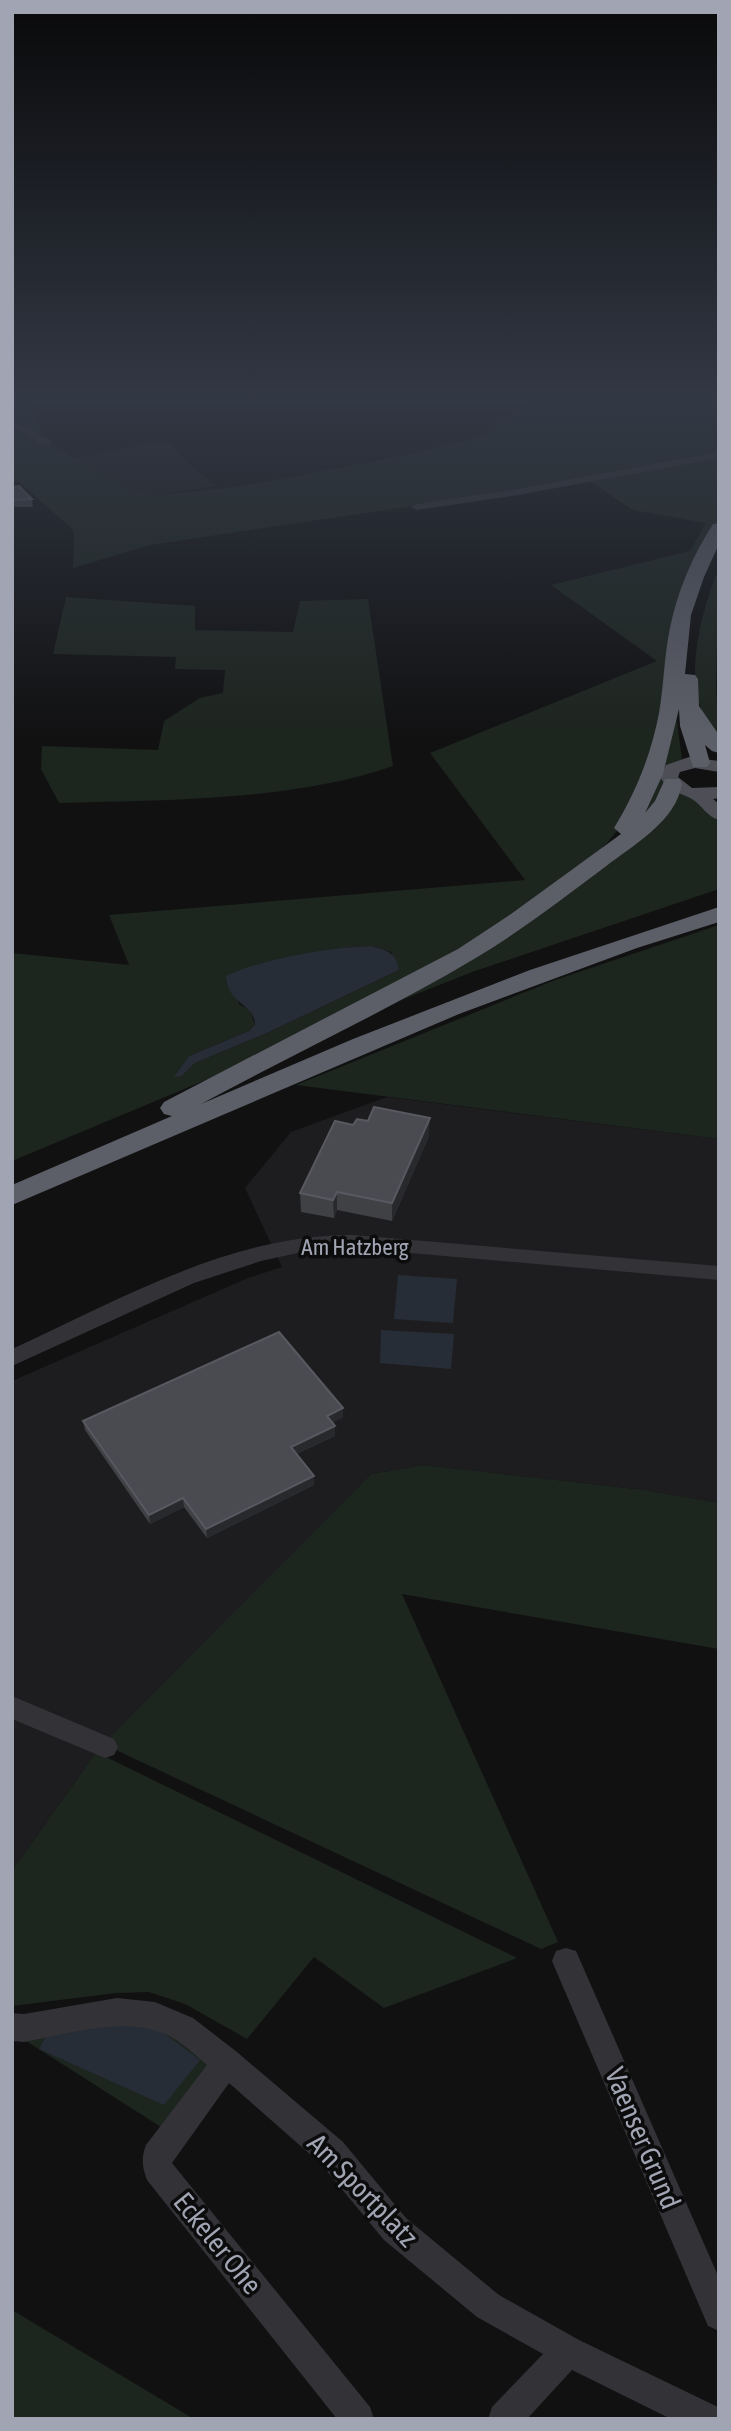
<svg xmlns="http://www.w3.org/2000/svg" width="731" height="2431" viewBox="0 0 731 2431" font-family="'Asap Condensed',sans-serif">
	<rect width="100%" height="100%" fill="#111112"/>
	<g fill="#1d1d1f">
		<path d="M154,442L171,444L188,463L216,486L159,495L139,492L75,458Z"/>
		<path d="M387,1097L719,1139V1503L645,1490L423,1465L371,1474L96,1752L12,1871V1381L248,1278L282,1267L245,1188L291,1132Z"/>
	</g>
	<g fill="#1d251f" fill-rule="evenodd">
		<path d="M12,396H24L47,443L139,492L159,495L243,486L386,459L473,439L495,429L496,423L555,396H713L719,400V519L698,556L665,707L628,817L608,842L583,866L543,896L398,987L287,1046L12,1161V953L129,965L109,915L525,880L430,753L657,661L551,585L690,551L706,523L633,510L588,480L150,545L73,568L74,533L70,527L18,481L12,482V430L40,440L12,423ZM372,946L391,952L399,970L267,1033L195,1063L182,1076L189,1056L249,1031L255,1025L250,1010L239,1004L237,971L351,947Z"/>
		<path d="M719,568L716,687L719,734C676,698 701,611 719,568Z"/>
		<path d="M66,597L195,606V630L293,632L300,601L368,599L393,766C294,801 164,800 59,803L41,769L42,746L158,750L164,721L200,698L223,693L225,670L175,669L176,657L53,654Z"/>
		<path d="M676,714L682,759L668,768C667,799 655,807 632,825Z"/>
		<path d="M679,793C696,795 708,810 719,822V889L472,972L384,1007Z"/>
		<path d="M719,925V1139L296,1085L555,980Z"/>
		<path d="M423,1465L645,1490L719,1503V1649L402,1594L558,1942L541,1949L103,1744L371,1474Z"/>
		<path d="M96,1752L517,1958L384,2008L314,1957L247,2039L185,2004L149,1992L116,1993L12,2006V1871Z"/>
		<path d="M154,2018L225,2062L172,2134L12,2032Z"/>
		<path d="M12,2310L194,2419H12Z"/>
	</g>
	<g fill="#272d36">
		<path d="M372,946C388,951 396,952 399,970L267,1033L195,1063L182,1076L174,1077L189,1056L249,1031L255,1025C254,1002 228,1006 226,976C261,959 332,947 372,946Z"/>
		<path d="M398,1275L457,1279L453,1323L394,1319Z"/>
		<path d="M381,1330L454,1334L451,1369L380,1363Z"/>
		<path d="M146,2020L200,2060L164,2105L39,2049L48,2032Z"/>
	</g>
	<g fill="none" stroke-linecap="round" stroke-linejoin="round">
		<g fill="#323237" fill-rule="evenodd">
			<path d="M12,420L51,441L52,443L43,445L12,427Z"/>
			<path d="M719,452V458L518,495L417,510L411,507L417,504L518,489Z"/>
			<path d="M353,1235L719,1266V1280L387,1251H307L261,1261L194,1283L12,1366V1349C119,1300 232,1234 353,1235Z"/>
			<path d="M12,1696L114,1739L118,1747L114,1755L105,1758L12,1719Z"/>
			<path d="M566,1948L576,1951L719,2278V2331L708,2326L552,1961L556,1951Z"/>
			<path d="M117,1998L155,2002L193,2018L237,2052L343,2142L406,2218L499,2295L579,2340L718,2407L719,2419H671L572,2370L527,2419H488L492,2407L543,2354L477,2317L384,2240L321,2164L229,2083L172,2163L370,2407L374,2419H337L147,2180C142,2167 141,2158 146,2145L207,2065C196,2056 185,2045 173,2038C130,2013 69,2034 24,2042L12,2041V2013L24,2014Z"/>
		</g>
		<path fill="#4d4e56" fill-rule="evenodd" d="M689,757L719,761V772L695,768L680,772L678,777L692,788L719,787V798L713,799L719,804V820C707,817 702,805 692,799C676,790 671,795 660,777L666,765Z"/>
		<path fill="#5d5f68" fill-rule="evenodd" d="M719,523V544L704,577L691,615L685,674L695,675L698,679L699,706L719,735V753L712,751L705,745L710,763L707,767H693L680,726L679,709L663,774L645,813L655,801L665,779H679L682,783C677,821 633,845 605,867C562,899 520,932 474,959C385,1012 291,1055 201,1104L353,1039L530,970L719,907V922L637,948L459,1014L12,1205V1185L172,1116L164,1114L160,1108L164,1102L458,949L511,914L621,834L614,828C636,792 651,755 659,713C664,685 664,656 670,628C677,592 693,555 713,524Z"/>
	</g>
	<g fill="#3f4145">
		<path d="M12,487L32,499L33,507H12Z"/>
		<path d="M429,1136L392,1221L337,1210L334,1218L301,1212L300,1193Z"/>
		<path d="M343,1417L332,1423L335,1436L296,1454L314,1485L207,1538L184,1507L150,1524L85,1430L83,1421Z"/>
	</g>
	<g fill="#28292c">
		<path d="M430,1118L429,1136L392,1221V1203Z"/>
		<path d="M337,1192V1210L334,1218L333,1200Z"/>
		<path d="M343,1408V1417L327,1426V1416Z"/>
		<path d="M335,1426V1436L291,1456V1447Z"/>
		<path d="M314,1476V1485L207,1538L206,1529Z"/>
		<path d="M183,1498L184,1507L150,1524L149,1515Z"/>
	</g>
	<g fill="#4a4b51" stroke="#585960" stroke-width="2">
		<path d="M19,486L32,499L12,500V487Z"/>
		<path d="M374,1107L430,1118L392,1203L337,1192L333,1200L300,1193L335,1121L353,1125L357,1119L368,1121Z"/>
		<path d="M279,1332L343,1408L327,1416L335,1426L291,1447L314,1476L206,1529L183,1498L149,1515L83,1421Z"/>
	</g>
	<linearGradient id="sky" x2="0" y2="1"><stop stop-color="#09090a"/><stop offset="0.54" stop-color="#323844"/><stop offset="1" stop-color="#323844" stop-opacity="0"/></linearGradient>
	<rect width="731" height="737" fill="url(#sky)"/>
	<g text-anchor="middle" stroke-width="7" stroke-linejoin="round" paint-order="stroke">
		<g font-size="23" fill="#a1a5b3" stroke="#0c0c0d">
			<text x="355" y="1255">Am Hatzberg</text>
		</g>
		<g font-size="28" fill="#a1a5b3" stroke="#0c0c0d">
			<text transform="translate(643 2138) rotate(67)" y="10">Vaenser Grund</text>
			<text transform="translate(363 2190) rotate(46)" y="10">Am Sportplatz</text>
			<text transform="translate(218 2243) rotate(51)" y="10">Eckeler Ohe</text>
		</g>
	</g>
	<rect width="731" height="2431" fill="none" stroke="#a1a5b3" stroke-width="28"/>
</svg>
